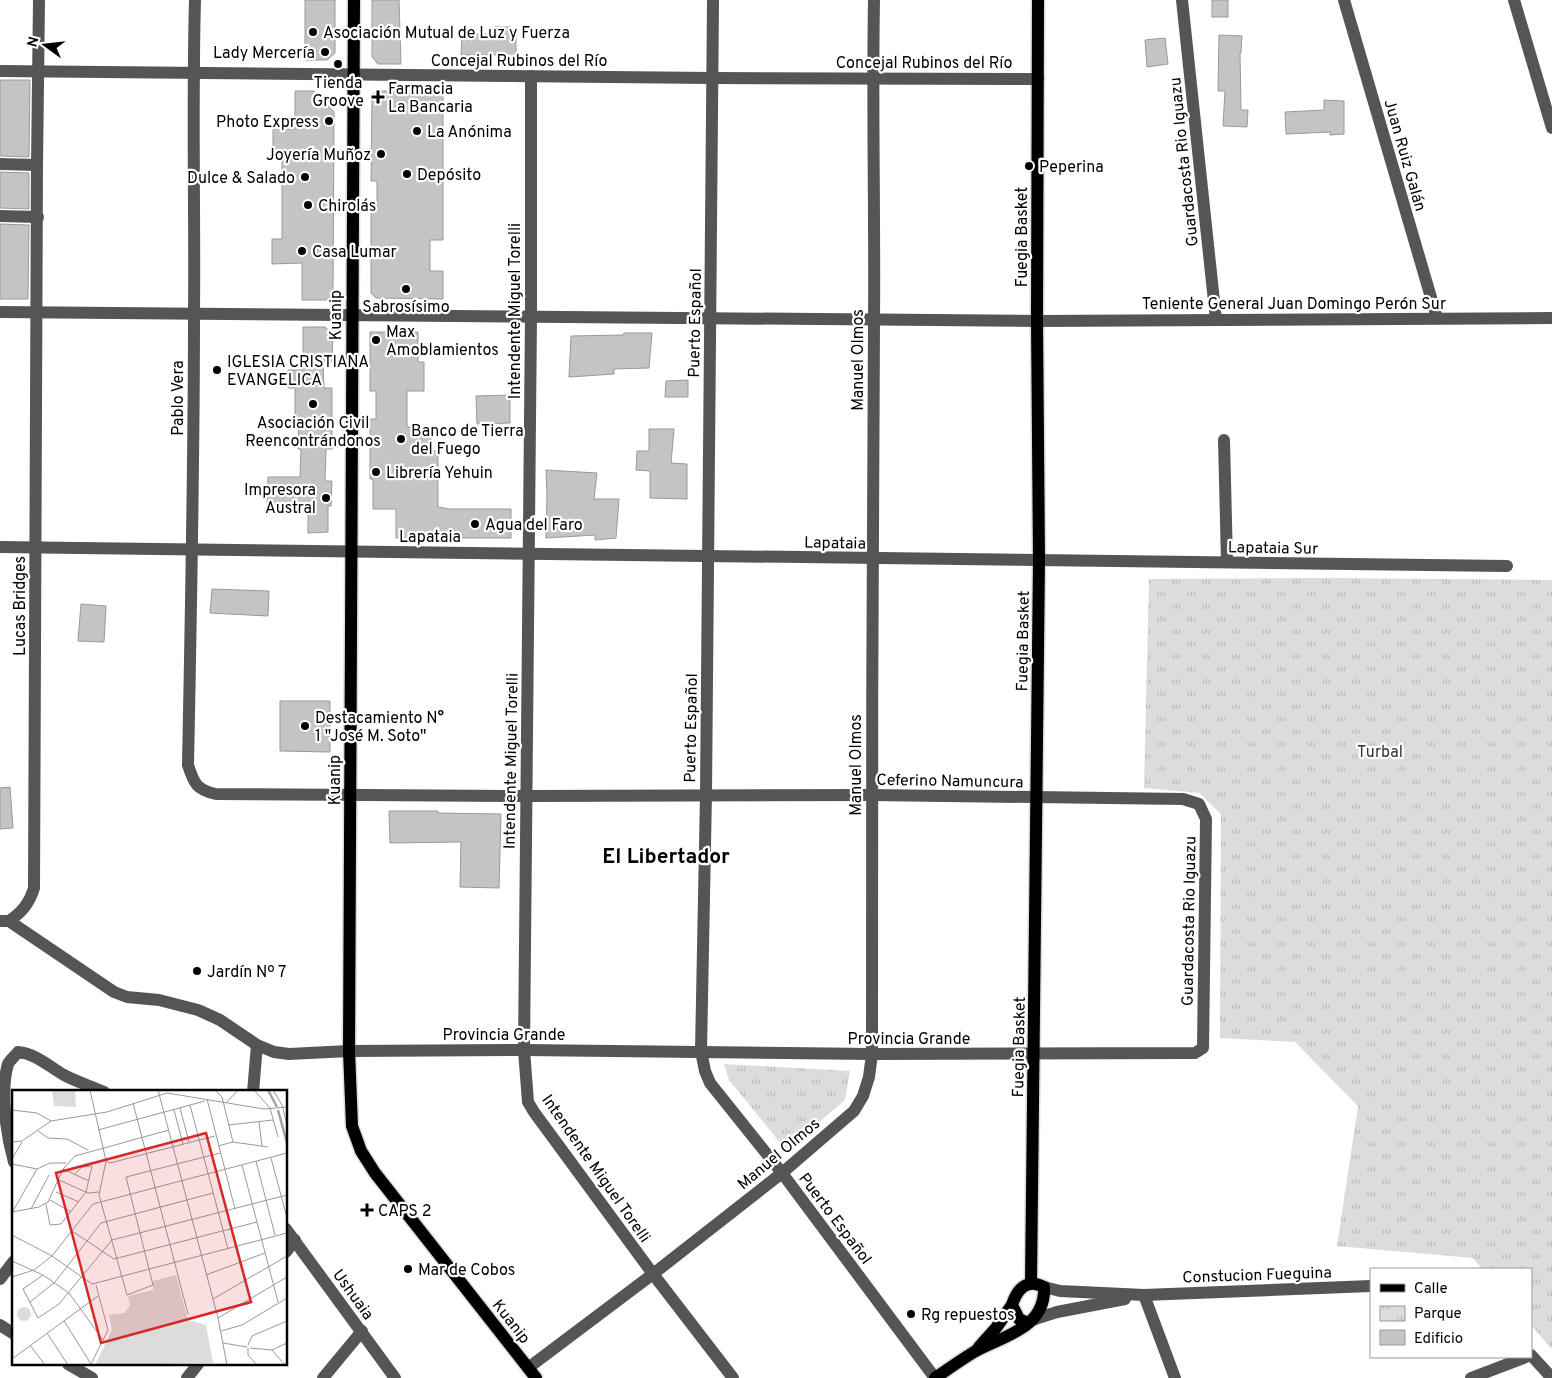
<svg xmlns="http://www.w3.org/2000/svg" width="1552" height="1378" viewBox="0 0 1552 1378" font-family="Overpass,sans-serif">
	<defs>
		<pattern id="park-tufts" width="24" height="20" patternUnits="userSpaceOnUse" patternTransform="scale(1.25)"><rect width="24" height="20" fill="#dcdcdc"/><path d="M3 7l-1-3M5 7V3M7 7l1-3M15 17l-1-3M17 17v-4M19 17l1-3" fill="none" stroke="#bbb"/></pattern>
	</defs>
	<rect width="100%" height="100%" fill="#fff"/>
	<g fill="url(#park-tufts)">
		<path d="M1329,578L1552,580V1349L1531,1325V1269H1482L1473,1258L1337,1246L1358,1106L1295,1042L1220,1038L1221,814L1199,793L1144,788L1149,579Z"/>
		<path d="M724,1064L850,1071L845,1100L786,1150L729,1080Z"/>
	</g>
	<g fill="#c4c4c4" stroke="#999">
		<path d="M305,0H335V53L327,60H305Z"/>
		<path d="M372,0H399L401,64H378L372,57Z"/>
		<rect x="1212" y="0" width="16" height="17"/>
		<path d="M494,27H511L516,34V61H502V55H461L462,34H494Z"/>
		<path d="M1219,35L1242,36L1241,53H1240L1241,110H1248L1247,127L1223,126L1225,91H1218Z"/>
		<path d="M1165,38L1168,64L1147,67L1145,40Z"/>
		<path d="M0,80H30L29,157L0,156Z"/>
		<path d="M295,91H314L334,112L333,293L327,300H302V263L272,264V239H282V152H273V129H295Z"/>
		<path d="M376,91H443V240H430V271H443V299L376,298L371,293V210H377V181H371L372,95Z"/>
		<path d="M1324,100L1344,101V134L1330,135V132L1286,134L1285,112L1324,110Z"/>
		<path d="M0,172L29,173V209L0,208Z"/>
		<path d="M0,224L29,225L28,299H0Z"/>
		<path d="M303,327H325L333,334L332,362H323L324,388H332V449H326L325,481H332L331,506H328V532L308,533V506L267,505L268,477H300L301,449H298L299,419H295V388H288V370H303Z"/>
		<path d="M370,332H418V362H424V391H407V427H431L432,451H438V507L450,509H511V538H396V509H373V479H370V419H376V391H370Z"/>
		<path d="M624,333H652L649,368L614,369V374L569,377L571,336L623,335Z"/>
		<path d="M688,380V397H665L666,381Z"/>
		<path d="M510,395V423L477,424L476,396Z"/>
		<path d="M649,429H674L671,463L687,464V499L650,498V471L636,470L637,451H649Z"/>
		<path d="M546,470L597,473L594,499H619L616,538L595,540V535L546,538L547,497Z"/>
		<path d="M212,589L269,591L268,616L210,613Z"/>
		<path d="M81,604L106,606L104,642L78,641Z"/>
		<path d="M280,701H330V752L280,751Z"/>
		<path d="M10,787L13,828L0,829V788Z"/>
		<path d="M389,811H438V813L501,814L499,888L460,887L461,842L390,843Z"/>
	</g>
	<g fill="none" stroke-linecap="round" stroke-linejoin="round">
		<defs>
			<g id="major">
				<path d="M354,0L349,1051L352,1126L361,1151L375,1173L536,1378"/>
				<path d="M1031,1283L1039,560L1037,321L1038,0"/>
				<path d="M979,1347L996,1328L1012,1305"/>
				<path d="M935,1378C948,1369 961,1360 974,1352C1002,1336 1046,1329 1044,1287C1027,1278 1017,1289 1012,1305L1019,1319L1028,1323"/>
			</g>
		</defs>
		<use href="#major" stroke="#dbdbdb" stroke-width="15"/>
		<g stroke="#555" stroke-width="12">
			<path d="M713,0L706,794L701,1051L705,1071L710,1083L782,1173L935,1378"/>
			<path d="M1182,0L1216,320"/>
			<path d="M1344,0L1437,318"/>
			<path d="M1514,0L1552,128"/>
			<path d="M0,71L713,78L1038,79"/>
			<path d="M531,76V316L524,1050L528,1102L534,1112L653,1274L733,1378"/>
			<path d="M0,164L37,165"/>
			<path d="M0,216L38,217"/>
			<path d="M0,312L1037,321L1552,318"/>
			<path d="M1224,440L1227,562"/>
			<path d="M0,547L1507,566"/>
			<path d="M0,921H9L114,992L127,997L159,1000L198,1010L220,1020L257,1045L274,1052L289,1054L349,1051L524,1050L872,1054L1195,1053L1203,1048L1206,819L1199,804L1183,799L871,795L526,796L216,794C197,790 194,784 188,765C191,615 194,465 194,315C195,210 192,105 195,0"/>
			<path d="M9,921C22,912 29,904 34,888L37,165L39,0"/>
			<path d="M253,1092L257,1045"/>
			<path d="M14,1162C6,1134 0,1091 8,1064C10,1060 15,1056 18,1052C37,1054 48,1066 64,1075C77,1082 91,1086 104,1092"/>
			<path d="M286,1229L395,1378"/>
			<path d="M286,1252L295,1240"/>
			<path d="M0,1279L14,1261"/>
			<path d="M1044,1287L1060,1291L1144,1295L1371,1286"/>
			<path d="M1144,1295L1175,1378"/>
			<path d="M1032,1320L1057,1312L1125,1299"/>
			<path d="M0,1325L14,1334"/>
			<path d="M1531,1355L1552,1378"/>
			<path d="M68,1364L92,1378"/>
			<path d="M528,1368L653,1274L782,1173L854,1111L863,1096L869,1077L872,1054C871,810 873,567 874,323C875,215 872,108 874,0"/>
			<path d="M187,1378L198,1364"/>
			<path d="M323,1378L362,1331"/>
			<path d="M1471,1378L1526,1357"/>
		</g>
		<use href="#major" stroke="#000" stroke-width="12"/>
	</g>
	<g fill="#000" stroke="#fff" stroke-width="2">
		<circle cx="313" cy="32" r="5"/>
		<circle cx="325" cy="52" r="5"/>
		<circle cx="338" cy="64" r="5"/>
		<path d="M375.5 89.5h5v5h5v5h-5v5h-5v-5h-5v-5h5z"/>
		<circle cx="329" cy="121" r="5"/>
		<circle cx="417" cy="131" r="5"/>
		<circle cx="381" cy="154" r="5"/>
		<circle cx="1029" cy="166" r="5"/>
		<circle cx="407" cy="174" r="5"/>
		<circle cx="305" cy="177" r="5"/>
		<circle cx="308" cy="205" r="5"/>
		<circle cx="302" cy="251" r="5"/>
		<circle cx="406" cy="289" r="5"/>
		<circle cx="376" cy="340" r="5"/>
		<circle cx="217" cy="370" r="5"/>
		<circle cx="313" cy="404" r="5"/>
		<circle cx="401" cy="439" r="5"/>
		<circle cx="376" cy="472" r="5"/>
		<circle cx="326" cy="498" r="5"/>
		<circle cx="475" cy="524" r="5"/>
		<circle cx="305" cy="726" r="5"/>
		<circle cx="197" cy="971" r="5"/>
		<path d="M364.5 1202.5h5v5h5v5h-5v5h-5v-5h-5v-5h5z"/>
		<circle cx="408" cy="1269" r="5"/>
		<circle cx="911" cy="1314" r="5"/>
	</g>
	<g text-anchor="middle" stroke-width="4.5" stroke-linejoin="round" paint-order="stroke">
		<g font-size="16" fill="#000" stroke="#fff" text-anchor="start">
			<text x="323" y="38">Asociación Mutual de Luz y Fuerza</text>
			<text x="315" y="58" text-anchor="end">Lady Mercería</text>
			<text x="338" y="88" text-anchor="middle">Tienda<tspan x="338" dy="18">Groove</tspan></text>
			<text x="388" y="94">Farmacia<tspan x="388" dy="18">La Bancaria</tspan></text>
			<text x="319" y="127" text-anchor="end">Photo Express</text>
			<text x="427" y="137">La Anónima</text>
			<text x="371" y="160" text-anchor="end">Joyería Muñoz</text>
			<text x="1039" y="172">Peperina</text>
			<text x="417" y="180">Depósito</text>
			<text x="295" y="183" text-anchor="end">Dulce &amp; Salado</text>
			<text x="318" y="211">Chirola´s</text>
			<text x="312" y="257">Casa Lumar</text>
			<text x="406" y="312" text-anchor="middle">Sabrosísimo</text>
			<text x="386" y="337">Max<tspan x="386" dy="18">Amoblamientos</tspan></text>
			<text x="227" y="367">IGLESIA CRISTIANA<tspan x="227" dy="18">EVANGELICA</tspan></text>
			<text x="313" y="428" text-anchor="middle">Asociación Civil<tspan x="313" dy="18">Reencontrándonos</tspan></text>
			<text x="411" y="436">Banco de Tierra<tspan x="411" dy="18">del Fuego</tspan></text>
			<text x="386" y="478">Librería Yehuin</text>
			<text x="316" y="495" text-anchor="end">Impresora<tspan x="316" dy="18">Austral</tspan></text>
			<text x="485" y="530">Agua del Faro</text>
			<text x="315" y="723">Destacamiento N°<tspan x="315" dy="18">1 "José M. Soto"</tspan></text>
			<text x="207" y="977">Jardín Nº 7</text>
			<text x="378" y="1216">CAPS 2</text>
			<text x="418" y="1275">Mar de Cobos</text>
			<text x="921" y="1320">Rg repuestos</text>
		</g>
		<g font-size="16" fill="#000" stroke="#fff">
			<text x="519" y="66">Concejal Rubinos del Río</text>
			<text x="924" y="68">Concejal Rubinos del Río</text>
			<text transform="translate(1406 155) rotate(74)" y="6">Juan Ruiz Galán</text>
			<text transform="translate(1183 162) rotate(-96)" y="6">Guardacosta Rio Iguazu</text>
			<text transform="translate(1021 237) rotate(-90)" y="6">Fuegia Basket</text>
			<text x="1294" y="309">Teniente General Juan Domingo Perón Sur</text>
			<text transform="translate(514 311) rotate(-90)" y="6">Intendente Miguel Torelli</text>
			<text transform="translate(335 315) rotate(-90)" y="6">Kuanip</text>
			<text transform="translate(694 323) rotate(-89)" y="6">Puerto Español</text>
			<text transform="translate(857 360) rotate(-90)" y="6">Manuel Olmos</text>
			<text transform="translate(177 398) rotate(-90)" y="6">Pablo Vera</text>
			<text x="430" y="542">Lapataia</text>
			<text transform="translate(835 542) rotate(1)" y="6">Lapataia</text>
			<text transform="translate(1273 547) rotate(1)" y="6">Lapataia Sur</text>
			<text transform="translate(19 606) rotate(-90)" y="6">Lucas Bridges</text>
			<text transform="translate(1022 641) rotate(-89)" y="6">Fuegia Basket</text>
			<text transform="translate(690 728) rotate(-89)" y="6">Puerto Español</text>
			<text transform="translate(510 761) rotate(-89)" y="6">Intendente Miguel Torelli</text>
			<text transform="translate(855 765) rotate(-90)" y="6">Manuel Olmos</text>
			<text transform="translate(334 780) rotate(-90)" y="6">Kuanip</text>
			<text transform="translate(950 780) rotate(1)" y="6">Ceferino Namuncura</text>
			<text transform="translate(1188 921) rotate(-89)" y="6">Guardacosta Rio Iguazu</text>
			<text x="504" y="1040">Provincia Grande</text>
			<text x="909" y="1044">Provincia Grande</text>
			<text transform="translate(1018 1047) rotate(-89)" y="6">Fuegia Basket</text>
			<text transform="translate(778 1153) rotate(-40)" y="6">Manuel Olmos</text>
			<text transform="translate(597 1168) rotate(55)" y="6">Intendente Miguel Torelli</text>
			<text transform="translate(836 1218) rotate(53)" y="6">Puerto Español</text>
			<text transform="translate(1257 1274) rotate(-2)" y="6">Constucion Fueguina</text>
			<text transform="translate(354 1294) rotate(54)" y="6">Ushuaia</text>
			<text transform="translate(512 1321) rotate(52)" y="6">Kuanip</text>
		</g>
		<g font-size="16" fill="#333" stroke="#fff">
			<text x="1380" y="757">Turbal</text>
		</g>
		<g font-size="21" font-weight="bold" fill="#000" stroke="#fff">
			<text x="666" y="863">El Libertador</text>
		</g>
	</g>
	<g transform="translate(12 1090)">
		<rect width="275" height="275" fill="#fff"/>
		<path d="M5 224a7 7 0 1 1 14 0a7 7 0 1 1-14 0Z" fill="#dcdcdc"/>
		<path d="M40,0H63L64,17L42,16Z" fill="#dcdcdc"/>
		<path d="M164,185L176,230L194,235L201,273L83,275L100,240L97,225L113,223L118,215L116,206L141,200V191Z" fill="#dcdcdc"/>
		<path fill="none" stroke="#a3a3a3" stroke-width="2.5" d="M256,0L265,17M266,20L275,53"/>
		<path fill="none" stroke="#999" stroke-width="1" d="M78,0L94,71L87,105L115,205L141,195L114,87L208,63M146,0L206,228L215,275M203,0L210,7L221,52M242,0L258,18L266,47M261,0L270,15L275,35M195,9L223,119M215,12L226,0M121,13L176,224M178,15L216,159M168,18L177,52M0,20L25,23L39,31M162,20L171,54M247,32L250,56M216,35L261,30M86,40L193,11M26,41L36,48L55,49L76,60M0,52L10,51L39,31L95,22L155,3L252,19L275,17M206,56L221,52L256,57M259,68L275,128M0,69L10,52M94,71L98,73L203,46M244,71L263,145M0,74L25,79L38,73H54M230,75L266,212M51,79L77,91M47,90L76,103L87,102M44,102L67,112M38,110L59,122M34,114L38,135L49,134L74,102L80,76L70,77L63,84M19,119L37,85M1,121L25,79M0,122L27,117L36,112L51,79L63,66L157,40M60,141L102,169L245,132M0,145L40,166M40,166L80,194L84,193M0,171L31,185L57,203L91,250M31,185L11,199L26,228L47,214L100,150L275,105M194,185L253,163M0,187L22,180L40,166L81,114L275,63M84,193L275,143M201,209L275,166M18,212L43,192L89,133L201,103M206,228L275,187M52,231L79,274M209,241L230,235L275,208M35,243L56,275M211,253L235,257M18,255L33,275M236,255L240,246L275,231M236,258V265L245,275M238,258L260,260L275,253M260,260L273,275M0,269L86,206M79,274L96,240L84,195"/>
		<path fill="#d62828" fill-opacity="0.15" stroke="#d62828" stroke-width="2.5" d="M194,43L239,212L89,253L44,83Z"/>
		<rect width="275" height="275" fill="none" stroke="#000" stroke-width="2.5"/>
	</g>
	<rect x="1370" y="1268" width="162" height="90" fill="#ffffff" stroke="#999999"/>
	<rect x="1380" y="1284" width="25" height="8" fill="#000000" stroke="#999999"/>
	<text x="1414" y="1293" font-size="15" fill="#000000">Calle</text>
	<rect x="1380" y="1306" width="25" height="15" fill="url(#park-tufts)" stroke="#999999"/>
	<text x="1414" y="1318" font-size="15" fill="#000000">Parque</text>
	<rect x="1380" y="1330" width="25" height="15" fill="#c4c4c4" stroke="#999999"/>
	<text x="1414" y="1343" font-size="15" fill="#000000">Edificio</text>
	<g transform="translate(45 45) rotate(285)" stroke="#ffffff" stroke-width="4" paint-order="stroke">
	<path d="M0-4L9 19L0 12L-9 19Z" fill="#000000"/>
	<text y="-8" font-size="14" font-weight="bold" text-anchor="middle" fill="#000000">N</text>
	</g>
</svg>
